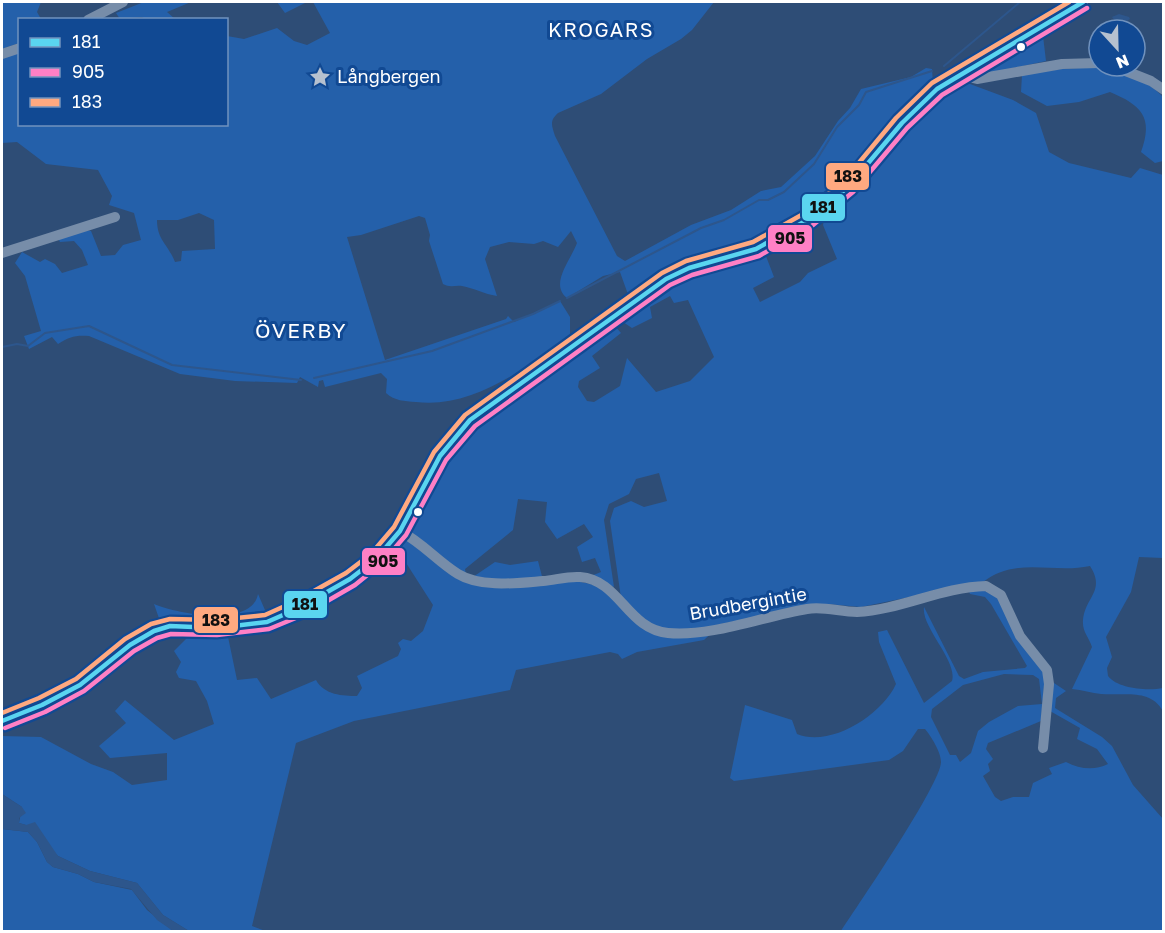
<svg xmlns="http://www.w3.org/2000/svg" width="1165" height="933" viewBox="0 0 1165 933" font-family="'Golos Text',sans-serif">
	<rect width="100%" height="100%" fill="#2e4d76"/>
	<g fill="#2460aa" fill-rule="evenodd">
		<path d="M2,2H41L37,12L41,19L20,20L19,43L2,49Z"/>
		<path d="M144,2H191L167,12L175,19H145L142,17L120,19L116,13Z"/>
		<path d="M277,2H307L285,13Z"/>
		<path d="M313,2H714L692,30L681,39L647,59L601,94L558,113C549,121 552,126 555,136L617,256L625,261L691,225L731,210L761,191L781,187L815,156L838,121L850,108L861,89L911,77L926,68L932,69L933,84L890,126L839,187L813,209L758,244L681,265L655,279L630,300L620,272L603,276L567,298C549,284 571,260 577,243L571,231L558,247L543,241L534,244L509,242L490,247L485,259L497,296C484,294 474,288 462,286C455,285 450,288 443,284L429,241L430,235L425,218L419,216L361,235L347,237L385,360L506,319L508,316L514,322L560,301L570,317V336C527,367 473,409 416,402C404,401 395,401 386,393L387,379L381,373L325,387L323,380L319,381L318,387L300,377L297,383L235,381L180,374L89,336C75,335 69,337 58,344L52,337L29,349L24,336L41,331L25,276L15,263L22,252L40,262L45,259L55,264L62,273L88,265L82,250L74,241L60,242L58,238L84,230L91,231L101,256L115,255L123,245L141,240L134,213L109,205L112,196L98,170L46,164L17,142L2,143V59L19,52L20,124H226L227,36L244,39L277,28L294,41L307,45L330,33ZM199,213L214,220L215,249L182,251L181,261L175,262C168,244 157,240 157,220H178Z"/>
		<path d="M1051,27L1054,29L1043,36L1046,61L981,75L976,72L977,69L1008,55Z"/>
		<path d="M1097,67C1123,72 1145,78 1163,97V161L1155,163L1141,152C1154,117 1141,105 1110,92L1079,102L1047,106L1021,92L1022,75L1061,69Z"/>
		<path d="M962,81L1013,100L1036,113L1049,152L1069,163L1131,178L1140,168L1163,175V558L1139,557L1131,592L1106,637L1112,657L1107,668L1108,676C1118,689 1148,691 1163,688V711C1150,688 1124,696 1101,694C1092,693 1082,690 1072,689L1092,647C1089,637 1082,632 1083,620C1085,597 1106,591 1090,566C1053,574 1017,556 983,582L861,607L827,604L721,624L704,640L637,652L622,659L618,654L610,652L516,670L510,690L354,721L296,743L252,926L268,932L189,931L163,915L137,883L90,871L58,856L26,825L19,823L22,807L2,794V736L41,737L91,764L113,772L132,785L167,780V753L110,758L99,746L126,723L115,711L125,700L174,740L214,724L207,701L196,681L179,678L176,672L181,662L174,651L195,630L227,632L237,680L257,678L271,699L316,680C324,695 343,696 357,696L362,688L357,676L398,656L401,649L398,643L403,639L411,641L423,631L433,605L401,555L391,552L413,529L424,511L425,500L445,457L460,437L488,413L521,393L614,325L621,333L592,356L600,368L579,381L578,387L587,401L594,402L620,386L627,358L656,392L690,381L714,357L688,300L674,303L670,296L650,307L652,318L632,328L623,322C624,314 631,310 637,305C682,270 715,271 764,251L774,277L753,288L760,302L800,282L808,273L837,259L823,225L826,213L855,189L926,106ZM659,473L667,501L644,507L631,501L614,508L610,521L621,598C586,580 582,579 544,584L538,561L510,565L495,562L467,581L465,569L513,530L518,499L547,502L545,522L557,539L584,524L593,537L577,547L582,562L595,558L601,572L591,576L614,587L604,520L609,504L629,494L636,479Z"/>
		<path d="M981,589L998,598L1045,674L1041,721L988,743L986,749L993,759L988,764L990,771L983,776L995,797L1001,801L1013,797H1029L1033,783L1052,774L1049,768L1066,762C1080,769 1094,771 1108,764L1097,749L1077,739L1080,728L1050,711L1051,681L1066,691L1056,698L1055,708L1102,737L1112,746L1133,785L1163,819V931H841C858,905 941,784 941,762C941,752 931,736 925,729H918L903,751L889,760L734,781L730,778L745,705L792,720L797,734C830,748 882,715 896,684L879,642L878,632L887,630L924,703L952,681C958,661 921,627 924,607L959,676L964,679L983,672L1025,668L1027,666L991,604L985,597L970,594L969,591ZM1004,674L1033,675L1039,679L1042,704L1018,706L989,722L978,731L971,753L960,762L956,755H950L931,717L932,709L963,685Z"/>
		<path d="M258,594L268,617L214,621L210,623L177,621L161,624L154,604C177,614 252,628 258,594Z"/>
		<path d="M2,829L28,832L37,842L47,862L53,867L78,874L94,882L132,890L147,910L173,931H2Z"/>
	</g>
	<g fill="#2d568c">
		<path d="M1119,14L1129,17L1130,19L1119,26L1112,17Z"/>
		<path d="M2,794L22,807L26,813L19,818V823L26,825L35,822L58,856L90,871L137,883L163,915L189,931H173L157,920L131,889L94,882L78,874L53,867L47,862L37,842L28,832L2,829Z"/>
	</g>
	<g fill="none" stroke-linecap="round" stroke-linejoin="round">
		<g stroke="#2d568c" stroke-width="2">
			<path d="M944,66L1020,2"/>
			<path d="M567,298L701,228L724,220L759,200H768L784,192L814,164L837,127L859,105L866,92L932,71"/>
			<path d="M2,347L17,344L28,346L45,333L89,326L172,365L301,380"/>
			<path d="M314,378L432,351L533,314L560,301"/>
		</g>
		<g stroke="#778da9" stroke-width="10">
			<path d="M88,20L123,2"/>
			<path d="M2,54L20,48"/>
			<path d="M1113,66L1151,81L1164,90"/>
			<path d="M965,72L969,77L977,79L1062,64L1099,63"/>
			<path d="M2,253L115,217"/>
			<path d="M400,531C424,544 437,561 458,574C481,588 518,583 543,581C555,580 568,576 580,577C620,580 627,629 668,633C712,637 764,616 807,609C824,606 840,612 857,612C900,610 942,587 986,586L1001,595L1020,636L1047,670L1049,684L1043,748"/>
			<path d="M2,721L42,705L80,685L130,645L154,631L170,626L217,628L267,622L299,608L350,579L376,559L400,531L440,456L470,420L666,279L689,268L756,249L809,219L848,187L902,123L937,89L1083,2"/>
		</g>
		<defs>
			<path id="bus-1" d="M2,721L42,705L80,685L130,645L154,631L170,626L217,628L267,622L299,608L350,579L376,559L400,531L440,456L470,420L666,279L689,268L756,249L809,219L848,187L902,123L937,89L1083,2"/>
			<path id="bus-2" d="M5,728L45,712L84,691L134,651L157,638L171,634L217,635L269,629L303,615L355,585L381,564L406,535L446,460L475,426L670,285L692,275L759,256L813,225L853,192L907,128L942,95L1087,8"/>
			<path id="bus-3" d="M2,713L39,698L76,679L125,639L151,624L170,619L217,620L265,615L296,601L346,573L371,554L394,527L434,452L465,415L662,273L686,261L753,242L805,213L843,182L896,118L932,83L1069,2"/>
		</defs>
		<use href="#bus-1" stroke="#114993" stroke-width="9"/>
		<use href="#bus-2" stroke="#114993" stroke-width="9"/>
		<use href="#bus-3" stroke="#114993" stroke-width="9"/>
		<use href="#bus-1" stroke="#5ad5f0" stroke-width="4.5"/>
		<use href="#bus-2" stroke="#ff80c5" stroke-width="4.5"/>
		<use href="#bus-3" stroke="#ffa980" stroke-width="4.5"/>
	</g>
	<defs>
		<symbol id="sight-bare" viewBox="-9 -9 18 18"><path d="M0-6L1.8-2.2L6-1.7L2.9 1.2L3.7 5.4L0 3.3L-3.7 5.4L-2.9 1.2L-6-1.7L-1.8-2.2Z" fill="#b6c1cf" stroke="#114993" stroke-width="2.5" paint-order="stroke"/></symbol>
	</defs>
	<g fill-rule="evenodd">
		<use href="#sight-bare" x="305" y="62" width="30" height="30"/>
	</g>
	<g fill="#fff" stroke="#114993" stroke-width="2">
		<circle cx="1021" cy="47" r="5"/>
		<circle cx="418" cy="512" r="5"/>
	</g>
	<g text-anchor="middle" stroke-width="6" stroke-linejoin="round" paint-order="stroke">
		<g font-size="18" fill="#fff" stroke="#114993" text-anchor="start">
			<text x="337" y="83">Långbergen</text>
		</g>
		<g font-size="18" fill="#fff" stroke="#114993">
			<text transform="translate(748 604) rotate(-10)" y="6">Brudbergintie</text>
		</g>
		<g font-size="20" letter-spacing="1.5" fill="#fff" stroke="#114993">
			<text x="601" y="37">KROGARS</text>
		</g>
		<g font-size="21" letter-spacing="1.5" fill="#fff" stroke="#114993">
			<text x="301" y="338">ÖVERBY</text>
		</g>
	</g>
	<g stroke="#114993" stroke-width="2">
		<rect x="825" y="162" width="45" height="29" rx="6" fill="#ffa980"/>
		<rect x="801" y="193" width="45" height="29" rx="6" fill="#5ad5f0"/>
		<rect x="767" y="224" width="46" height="29" rx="6" fill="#ff80c5"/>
		<rect x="361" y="547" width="45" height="29" rx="6" fill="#ff80c5"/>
		<rect x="283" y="590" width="45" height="29" rx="6" fill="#5ad5f0"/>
		<rect x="193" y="606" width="46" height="28" rx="6" fill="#ffa980"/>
	</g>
	<g font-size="16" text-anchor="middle" font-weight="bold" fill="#111">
		<text x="848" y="182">183</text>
		<text x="823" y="213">181</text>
		<text x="790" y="244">905</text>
		<text x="383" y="567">905</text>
		<text x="305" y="610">181</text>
		<text x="216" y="626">183</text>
	</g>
	<rect width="1165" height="933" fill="none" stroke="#ffffff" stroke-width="6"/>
	<rect x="18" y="18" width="210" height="108" fill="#114993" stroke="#7092be" stroke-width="1.5"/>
	<rect x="30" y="38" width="30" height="9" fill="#5ad5f0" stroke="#7092be" stroke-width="1.5"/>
	<text x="72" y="48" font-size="18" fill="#ffffff">181</text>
	<rect x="30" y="68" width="30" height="9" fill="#ff80c5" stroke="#7092be" stroke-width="1.5"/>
	<text x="72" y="78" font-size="18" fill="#ffffff">905</text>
	<rect x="30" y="98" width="30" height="9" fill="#ffa980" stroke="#7092be" stroke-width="1.5"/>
	<text x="72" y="108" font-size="18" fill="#ffffff">183</text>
	<g transform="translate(1117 48) rotate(158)"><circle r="28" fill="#114993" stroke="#7092be" stroke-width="1.5"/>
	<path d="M0-4.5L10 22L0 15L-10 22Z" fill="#b6c1cf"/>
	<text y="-9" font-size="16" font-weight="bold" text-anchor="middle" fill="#ffffff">N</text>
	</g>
</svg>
